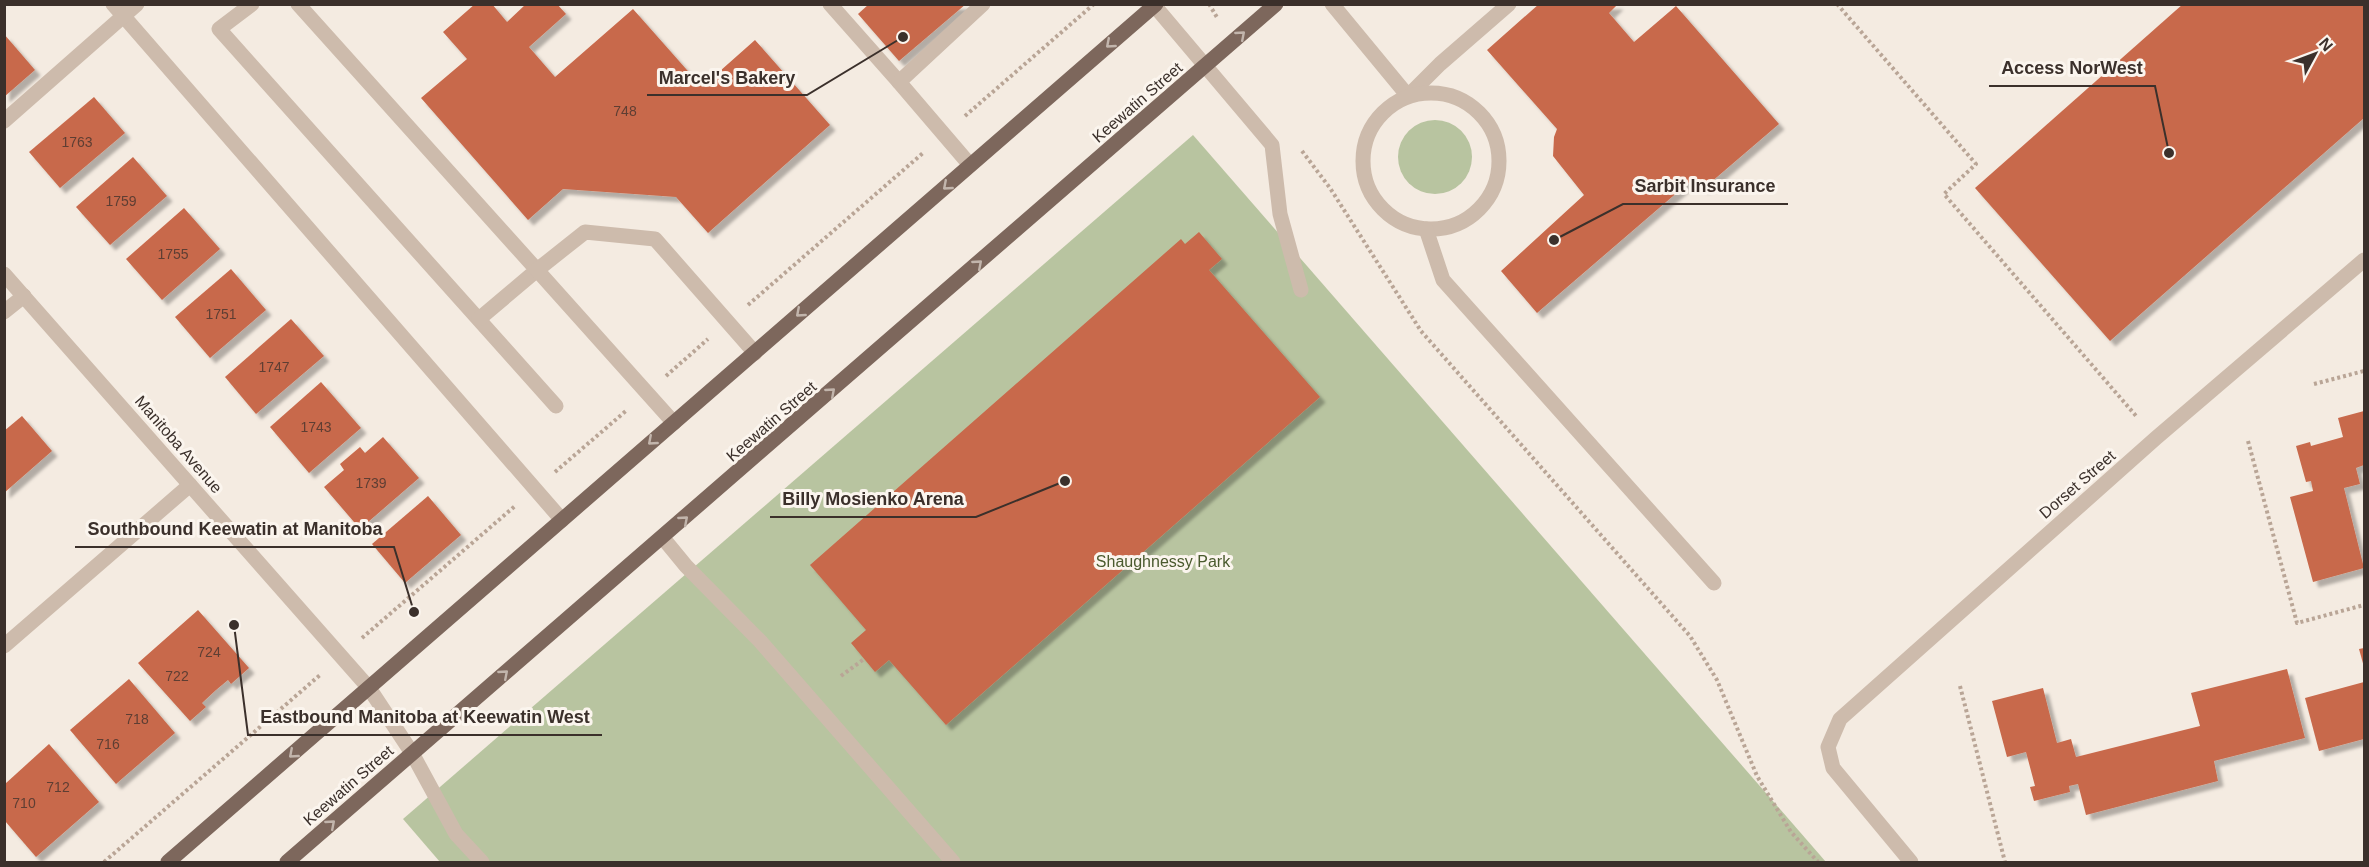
<svg xmlns="http://www.w3.org/2000/svg" width="2369" height="867" viewBox="0 0 2369 867" font-family="Helvetica,sans-serif">
	<defs>
		<filter id="shadow"><feDropShadow dx="5.5" dy="5.5" stdDeviation="1.5" flood-color="#0004"/></filter>
	</defs>
	<rect width="100%" height="100%" fill="#f4ebe1"/>
	<g fill="#b8c4a0">
		<circle cx="1435" cy="157" r="37"/>
		<path d="M1193,135L1826,862H440L403,819Z"/>
	</g>
	<g fill="#c8694b" filter="url(#shadow)">
		<path d="M475,4H492L507,22L526,4H557L566,14L529,47L555,77L633,9L702,87L755,40L830,125L708,233L676,197L563,189L528,220L421,98L467,59L443,32Z"/>
		<path d="M869,4H966L899,61L858,14Z"/>
		<path d="M1539,4H1618L1609,13L1634,42L1676,6L1779,124L1703,189L1694,178L1537,313L1501,271L1584,195L1553,156L1554,137L1557,129L1487,50Z"/>
		<path d="M2183,4H2364V118L2110,341L1975,188Z"/>
		<path d="M4,34L35,70L4,97Z"/>
		<path d="M94,97L125,133L60,188L29,152Z"/>
		<path d="M133,157L167,196L110,245L76,207Z"/>
		<path d="M184,208L220,249L162,300L126,259Z"/>
		<path d="M1199,232L1222,259L1209,270L1320,397L946,725L889,660L875,672L851,643L866,630L810,565L1181,239L1185,244Z"/>
		<path d="M231,269L266,310L210,358L175,317Z"/>
		<path d="M291,319L324,356L256,414L225,377Z"/>
		<path d="M321,382L361,428L309,473L270,427Z"/>
		<path d="M2364,411V465L2356,468L2360,484L2344,488L2364,568L2313,582L2290,497L2313,491L2311,481L2306,482L2296,446L2310,442L2311,446L2343,437L2338,418Z"/>
		<path d="M22,416L52,451L4,493V431Z"/>
		<path d="M383,437L419,478L360,529L324,487L344,470L340,464L360,447L365,453Z"/>
		<path d="M428,496L461,535L405,583L372,544Z"/>
		<path d="M198,610L249,668L231,684L228,680L216,690L202,703L206,707L190,721L138,663Z"/>
		<path d="M2364,648V667L2359,649Z"/>
		<path d="M2287,669L2305,738L2214,761L2218,781L2086,815L2078,784L2069,786L2070,792L2034,801L2030,787L2035,786L2026,752L2007,757L1992,701L2043,688L2057,743L2071,739L2076,757L2200,726L2191,693Z"/>
		<path d="M129,679L175,733L116,784L70,730Z"/>
		<path d="M2364,682V739L2319,751L2305,698Z"/>
		<path d="M49,744L99,802L36,857L5,821V784Z"/>
	</g>
	<g fill="none" stroke-linecap="round" stroke-linejoin="round">
		<g stroke="#b9a596" stroke-width="4" stroke-dasharray="3 3" stroke-linecap="butt">
			<path d="M1209,4L1218,19"/>
			<path d="M1837,4L1976,164L1944,194L2137,417"/>
			<path d="M965,116L1094,4"/>
			<path d="M1302,151L1330,188L1421,331L1690,636L1717,680L1757,776L1791,832L1818,862"/>
			<path d="M748,305L923,153"/>
			<path d="M666,376L708,339"/>
			<path d="M2314,384L2364,371"/>
			<path d="M2248,441L2297,623L2364,605"/>
			<path d="M555,472L627,410"/>
			<path d="M362,638L515,506"/>
			<path d="M841,676L864,659"/>
			<path d="M1960,686L2005,862"/>
			<path d="M104,862L320,675"/>
		</g>
		<g stroke="#cdbbac" stroke-width="15">
			<path d="M113,4L562,520"/>
			<path d="M252,4L219,29L556,406"/>
			<path d="M298,4L537,270L479,319"/>
			<path d="M830,4L899,82"/>
			<path d="M1153,4L1272,145L1280,214L1301,290"/>
			<path d="M1332,4L1408,96L1440,64L1509,4"/>
			<circle cx="1431" cy="161" r="68"/>
			<path d="M4,121L137,4"/>
			<path d="M970,165L899,82L983,4"/>
			<path d="M1426,229L1443,280L1714,583"/>
			<path d="M4,274L369,688L412,753L456,834L482,862"/>
			<path d="M4,312L24,296"/>
			<path d="M674,423L537,270L585,232L655,239L755,353"/>
			<path d="M663,538L686,566L760,641L953,862"/>
			<path d="M4,646L190,485"/>
			<path d="M1911,862L1833,768L1828,747L1840,719L2156,438L2364,260"/>
		</g>
		<g stroke="#7d675c" stroke-width="15">
			<path d="M168,862L1156,4"/>
			<path d="M287,862L1276,4"/>
		</g>
	</g>
	<defs><path id="oneway-chevron" d="M-2-3.5L2.5 0L-2 3.5" fill="none" stroke-width="1.6" stroke-linecap="round" stroke-linejoin="round" transform="scale(1.5)"/></defs>
	<g stroke="#c2b5ac">
		<use href="#oneway-chevron" transform="translate(1241 35) rotate(-41)"/>
		<use href="#oneway-chevron" transform="translate(1110 44) rotate(139)"/>
		<use href="#oneway-chevron" transform="translate(947 186) rotate(139)"/>
		<use href="#oneway-chevron" transform="translate(978 264) rotate(-41)"/>
		<use href="#oneway-chevron" transform="translate(800 313) rotate(139)"/>
		<use href="#oneway-chevron" transform="translate(831 392) rotate(-41)"/>
		<use href="#oneway-chevron" transform="translate(652 441) rotate(139)"/>
		<use href="#oneway-chevron" transform="translate(684 520) rotate(-41)"/>
		<use href="#oneway-chevron" transform="translate(504 674) rotate(-41)"/>
		<use href="#oneway-chevron" transform="translate(293 754) rotate(139)"/>
		<use href="#oneway-chevron" transform="translate(331 824) rotate(-41)"/>
	</g>
	<g text-anchor="middle" stroke-width="6" stroke-linejoin="round" paint-order="stroke">
		<g font-size="14" fill="#5e3e33">
			<text x="625" y="116">748</text>
			<text x="77" y="147">1763</text>
			<text x="121" y="206">1759</text>
			<text x="173" y="259">1755</text>
			<text x="221" y="319">1751</text>
			<text x="274" y="372">1747</text>
			<text x="316" y="432">1743</text>
			<text x="371" y="488">1739</text>
			<text x="209" y="657">724</text>
			<text x="177" y="681">722</text>
			<text x="137" y="724">718</text>
			<text x="108" y="749">716</text>
			<text x="58" y="792">712</text>
			<text x="24" y="808">710</text>
		</g>
		<g font-size="16" fill="#3b302b" stroke="#fbf5ee">
			<text transform="translate(1137 102) rotate(-41)" y="6">Keewatin Street</text>
			<text transform="translate(771 421) rotate(-41)" y="6">Keewatin Street</text>
			<text transform="translate(179 444) rotate(49)" y="6">Manitoba Avenue</text>
			<text transform="translate(2077 484) rotate(-41)" y="6">Dorset Street</text>
			<text transform="translate(348 785) rotate(-41)" y="6">Keewatin Street</text>
		</g>
		<g font-size="16" fill="#4a5a2e" stroke="#fbf5ee">
			<text x="1163" y="567">Shaughnessy Park</text>
		</g>
	</g>
	<path fill="none" stroke="#3b302b" stroke-width="2" d="M2169 153L2155 86H1989M903 37L807 95H647M1554 240L1623 204H1788M1065 481L976 517H770M414 612L394 547H75M234 625L248 735H602"/>
	<g fill="#3b302b" stroke="#fbf5ee" stroke-width="2">
		<circle cx="2169" cy="153" r="6"/>
		<circle cx="903" cy="37" r="6"/>
		<circle cx="1554" cy="240" r="6"/>
		<circle cx="1065" cy="481" r="6"/>
		<circle cx="414" cy="612" r="6"/>
		<circle cx="234" cy="625" r="6"/>
	</g>
	<g font-size="18" text-anchor="middle" font-weight="bold" fill="#3b302b" stroke="#fbf5ee" stroke-width="6" stroke-linejoin="round" paint-order="stroke">
		<text x="2072" y="74">Access NorWest</text>
		<text x="727" y="84">Marcel's Bakery</text>
		<text x="1705" y="192">Sarbit Insurance</text>
		<text x="873" y="505">Billy Mosienko Arena</text>
		<text x="235" y="535">Southbound Keewatin at Manitoba</text>
		<text x="425" y="723">Eastbound Manitoba at Keewatin West</text>
	</g>
	<rect width="2369" height="867" fill="none" stroke="#3b302b" stroke-width="12"/>
	<g transform="translate(2315 54) rotate(49)" stroke="#fbf5ee" stroke-width="4.5" paint-order="stroke">
	<path d="M0-4.5L10 22L0 15L-10 22Z" fill="#3b302b"/>
	<text y="-9" font-size="16" font-weight="bold" text-anchor="middle" fill="#3b302b">N</text>
	</g>
</svg>
